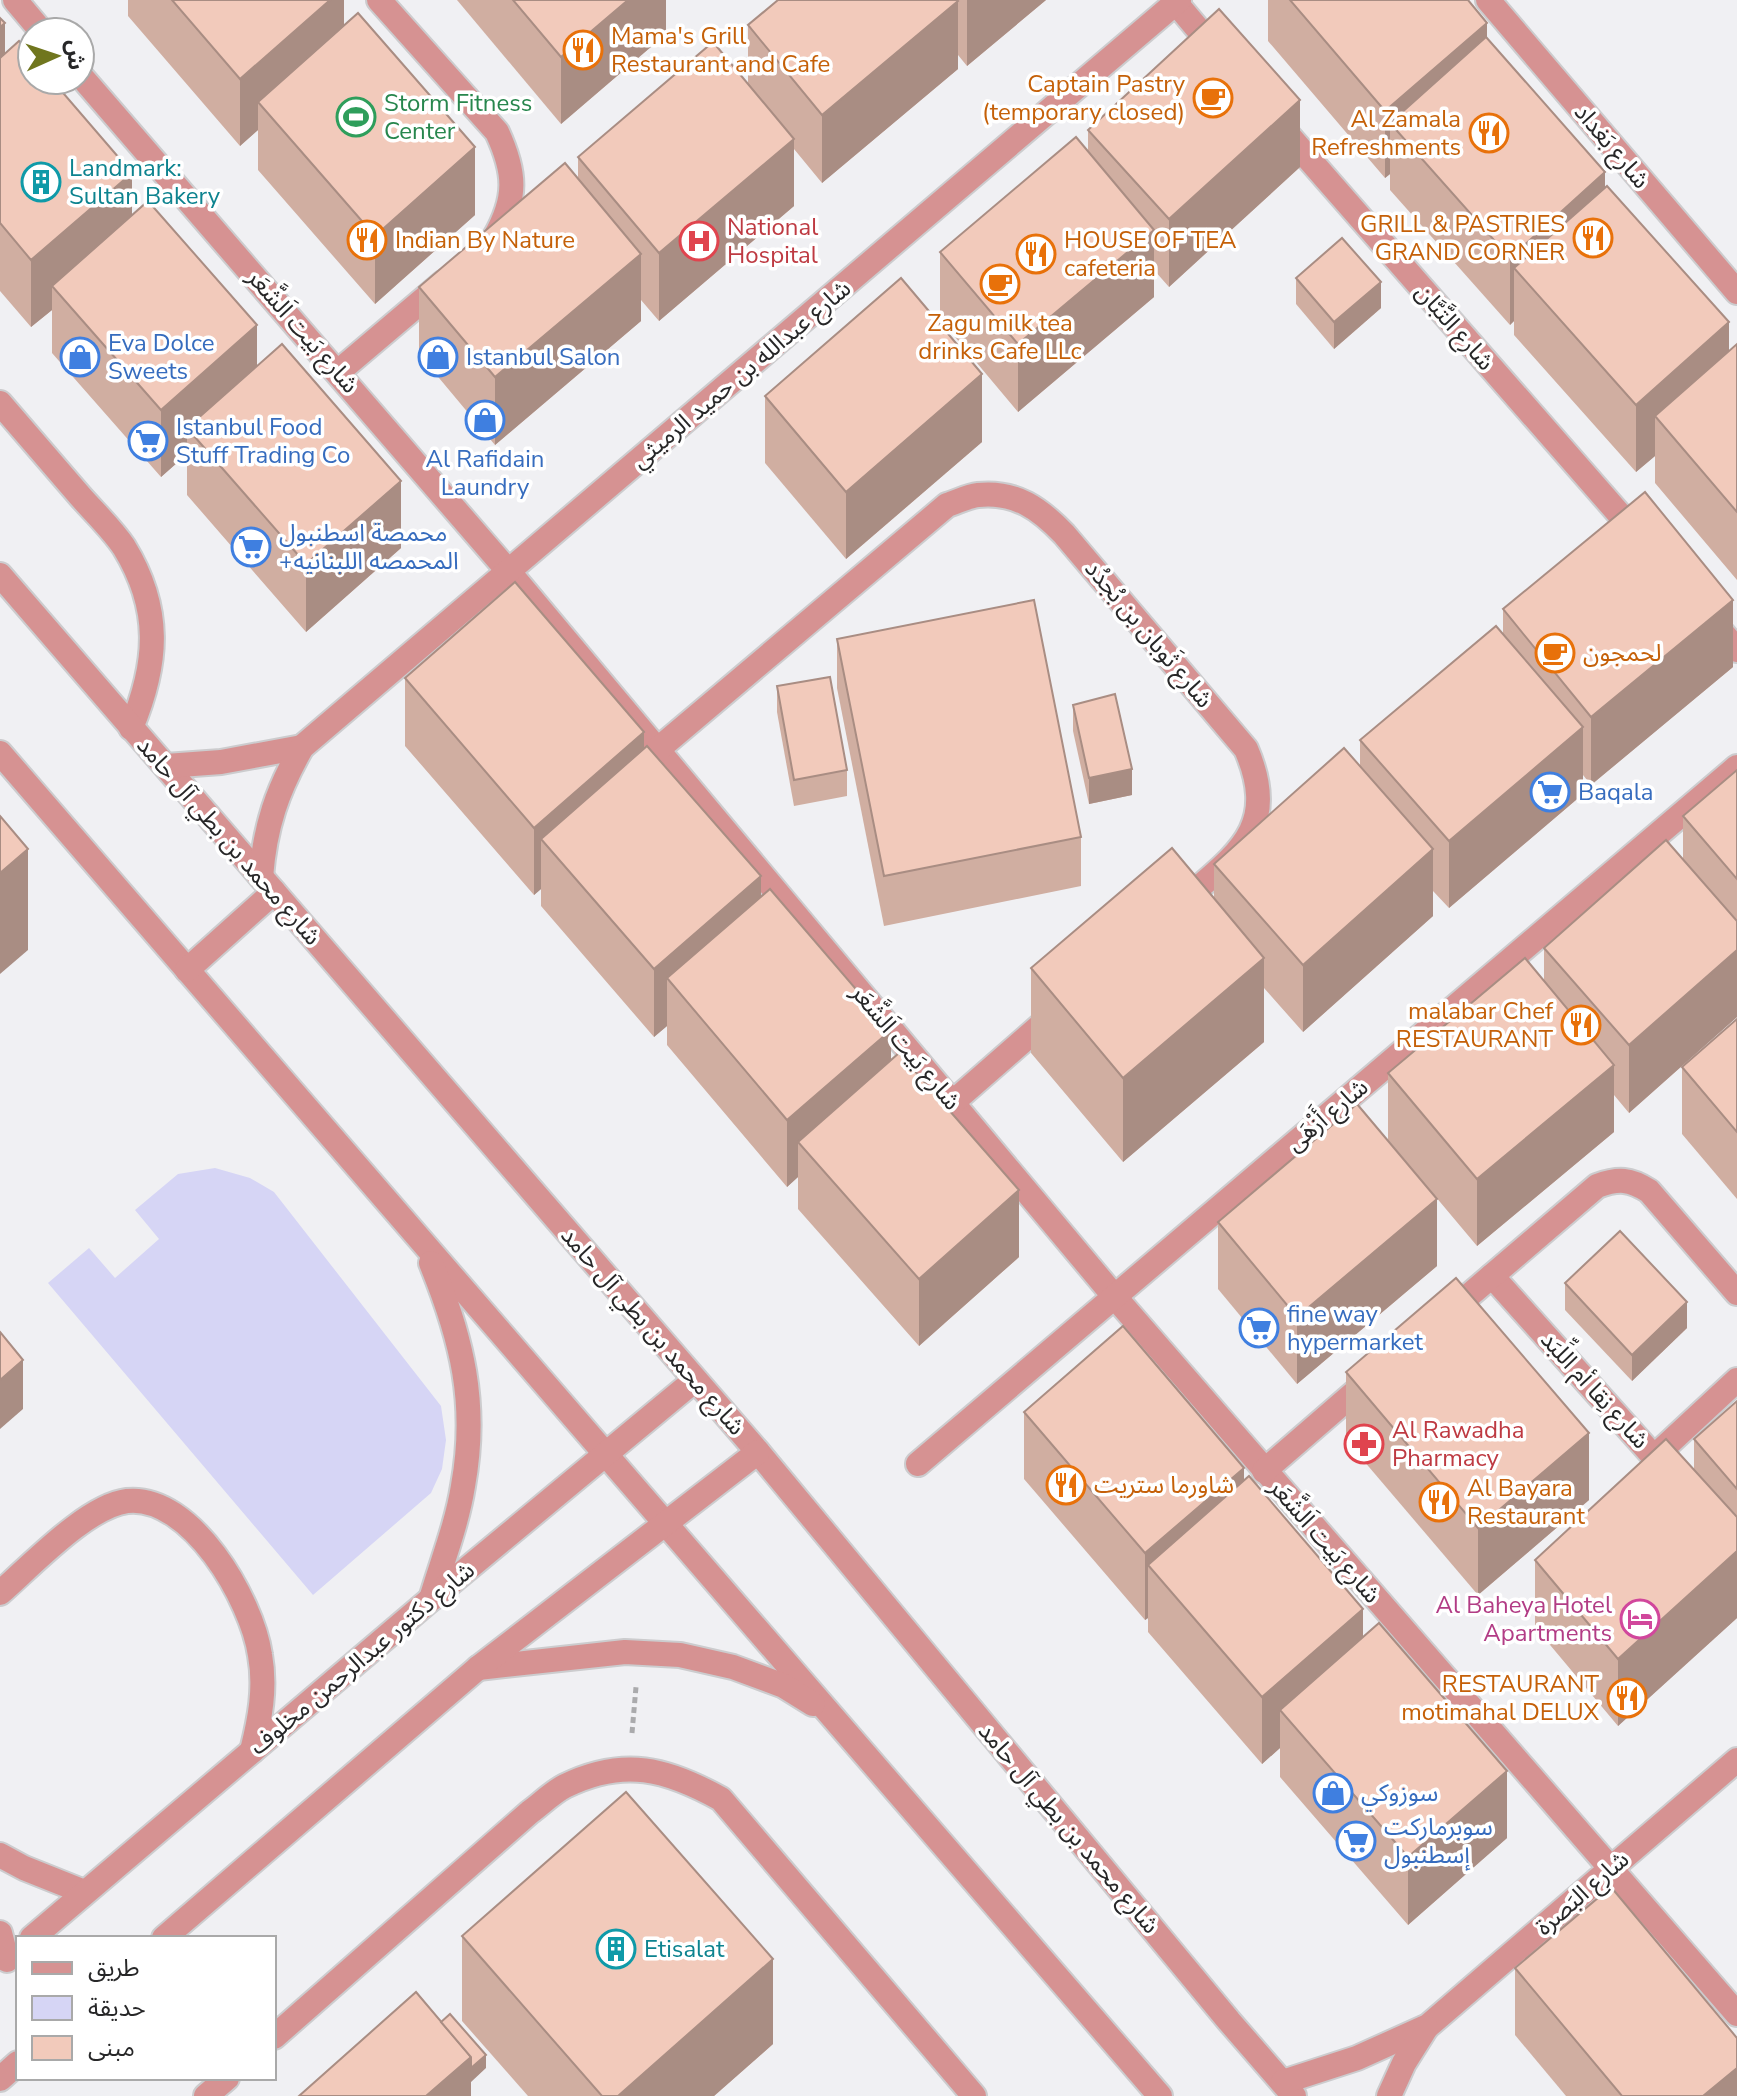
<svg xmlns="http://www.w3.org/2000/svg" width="1737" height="2096" viewBox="0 0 1737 2096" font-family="'Nunito Sans','Noto Sans Arabic',sans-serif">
	<rect width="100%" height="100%" fill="#f0f0f3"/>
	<path fill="#d6d5f5" d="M215,1168L250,1178L274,1192L441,1406L446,1440L442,1469L431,1493L313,1595L48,1283L89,1248L115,1278L159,1239L135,1210L178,1174Z"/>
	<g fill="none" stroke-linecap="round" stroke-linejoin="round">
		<defs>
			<g id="minor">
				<path d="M15,0L42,32"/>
				<path d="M379,0L497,132C516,173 517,198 495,237"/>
				<path d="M1488,0L1737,292"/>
				<path d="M1176,3L1218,53"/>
				<path d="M80,75L509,572L1114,1296L1737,2014"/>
				<path d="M1281,127L1641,539"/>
				<path d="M338,372L443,283"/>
				<path d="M0,403C27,434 53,465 80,496C94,512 112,529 124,547C162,609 158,663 131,728"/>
				<path d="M0,575L758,1452L1229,2021L1294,2096"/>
				<path d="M1712,621L1737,650"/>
				<path d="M657,750L947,505C957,502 968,496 978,495C1016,491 1040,509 1064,534L1246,749C1281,830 1235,855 1180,904"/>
				<path d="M0,753L1160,2096"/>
				<path d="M166,766L221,762L302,747"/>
				<path d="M261,877C265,826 277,791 302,747L1179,0"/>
				<path d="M187,970L274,892"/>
				<path d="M952,1103L1056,1012"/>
				<path d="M1492,1276L1654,1457L1737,1380"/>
				<path d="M1445,1316L1597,1186C1619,1178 1630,1179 1649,1191L1737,1293"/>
				<path d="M918,1464L1737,767"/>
				<path d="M1264,1471L1368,1381"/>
				<path d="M0,1593C31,1566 87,1506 127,1501C191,1494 252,1600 260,1655C266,1688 260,1719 252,1751"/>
				<path d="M431,1599C442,1562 457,1524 463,1486C478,1404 462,1339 431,1263"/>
				<path d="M478,1668L625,1652L680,1655L733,1667L784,1686L813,1704"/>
				<path d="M0,1855L24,1868L84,1892"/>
				<path d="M0,1933L7,1960"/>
				<path d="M32,1938L431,1599L695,1380"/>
				<path d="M164,1938L478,1668L758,1452"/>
				<path d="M274,2037L530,1812C541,1804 553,1792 565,1786C624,1757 667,1769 721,1799L974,2096"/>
				<path d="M0,2079L18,2063"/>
				<path d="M1283,2082L1357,2058L1428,2026L1737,1760"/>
				<path d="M206,2096L227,2078"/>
				<path d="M1389,2096L1404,2063L1426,2028"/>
			</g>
		</defs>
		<use href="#minor" stroke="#ccccce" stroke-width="28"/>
		<path stroke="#aaaaac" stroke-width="5" stroke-dasharray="6 4" stroke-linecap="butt" d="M632,1733L636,1687"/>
		<use href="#minor" stroke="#d69292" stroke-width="24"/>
	</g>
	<g fill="#d0aea1">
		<path d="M128,0H344V26L475,215L375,304L258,170V130L240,146L128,16Z"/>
		<path d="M457,0H666V34L561,124Z"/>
		<path d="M778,0H1046L967,66L958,55V69L822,183L794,149V206L659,321L641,300V321L495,445L419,354V287L578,179V157L748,84V25Z"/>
		<path d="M1268,0H1468L1487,39L1605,187L1729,351L1737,344V580L1655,483V456L1636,472L1514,335V321L1510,325L1390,190V174L1385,178L1268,41Z"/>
		<path d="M0,18L5,54L132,215L257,366L401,548L306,632L187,495V454L161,477L52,353V310L31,327L0,291Z"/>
		<path d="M1088,130L1300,167L1169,287L1154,270V297L1018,412L940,319V252L1088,151Z"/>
		<path d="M1296,278L1381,308L1334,349L1296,304Z"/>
		<path d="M765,396L982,442L846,559L765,463Z"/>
		<path d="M1503,609L1733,667L1591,785L1583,775V794L1449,908L1433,891V916L1303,1032L1264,988V1042L1123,1162L1031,1053V968L1214,898V864L1360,766V740L1503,634Z"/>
		<path d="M837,639L1081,837V886L884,926L837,688Z"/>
		<path d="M405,678L644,749L761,897L891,1059L1019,1257L919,1346L798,1209V1177L787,1187L667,1045V1026L654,1037L541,906V889L534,895L405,746Z"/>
		<path d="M777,686L847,770V796L794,806L777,712Z"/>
		<path d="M1073,705L1132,795L1089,804L1073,731Z"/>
		<path d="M1737,770V1017L1629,1113L1614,1095V1132L1477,1246L1388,1140V1073L1544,981V948L1683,860V816Z"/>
		<path d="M1737,1019V1199L1682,1134V1067Z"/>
		<path d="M1218,1222L1437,1266L1297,1384L1218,1289Z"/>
		<path d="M1565,1283L1687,1328L1632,1381L1565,1310Z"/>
		<path d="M1346,1372L1589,1500L1478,1595L1346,1440Z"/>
		<path d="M1737,1401V1618L1618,1726L1535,1627V1560L1694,1469V1439Z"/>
		<path d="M1024,1412L1244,1481L1363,1638L1507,1838L1408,1925L1280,1777V1748L1262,1764L1148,1632V1618L1145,1620L1024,1479Z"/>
		<path d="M462,1936L773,2044L714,2096H528L462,2021Z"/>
		<path d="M1515,1968L1737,2096H1566L1515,2035Z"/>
	</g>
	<g fill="#a98d83">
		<path d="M330,0H344V55L258,102V130L240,146V79Z"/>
		<path d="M628,0H666V34L561,124V57Z"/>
		<path d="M967,0H1046L967,66Z"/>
		<path d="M958,1V69L822,183V115Z"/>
		<path d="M5,23V90L0,95V27Z"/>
		<path d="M1487,23V90L1390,123V174L1385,178V111Z"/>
		<path d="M1300,100V167L1169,287V219Z"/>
		<path d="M794,139V206L659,321V253Z"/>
		<path d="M475,147V215L375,304V236Z"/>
		<path d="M1605,172V239L1514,268V321L1510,325V258Z"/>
		<path d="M132,173V240L52,286V310L31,327V260Z"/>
		<path d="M1154,230V297L1018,412V344Z"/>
		<path d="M641,254V321L495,445V377Z"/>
		<path d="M1381,282V308L1334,349V322Z"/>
		<path d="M1729,322V389L1655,416V456L1636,472V405Z"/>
		<path d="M257,325V392L187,428V454L161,477V410Z"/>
		<path d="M982,374V442L846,559V492Z"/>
		<path d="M401,481V548L306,632V564Z"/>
		<path d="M1733,600V667L1591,785V717Z"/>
		<path d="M1583,727V794L1449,908V841Z"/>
		<path d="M644,732V799L541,839V889L534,895V828Z"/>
		<path d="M1132,769V795L1089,804V778Z"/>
		<path d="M28,849V950L0,974V873Z"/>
		<path d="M1433,849V916L1303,1032V965Z"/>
		<path d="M761,876V944L667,978V1026L654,1037V969Z"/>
		<path d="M1737,950V1017L1629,1113V1045Z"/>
		<path d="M1264,958V1042L1123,1162V1078Z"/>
		<path d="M891,1030V1097L798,1142V1177L787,1187V1120Z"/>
		<path d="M1614,1065V1132L1477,1246V1179Z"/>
		<path d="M1019,1190V1257L919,1346V1279Z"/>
		<path d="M1437,1199V1266L1297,1384V1317Z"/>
		<path d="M1687,1302V1328L1632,1381V1355Z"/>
		<path d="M23,1360V1409L0,1429V1380Z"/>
		<path d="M1589,1433V1500L1478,1595V1528Z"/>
		<path d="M1244,1468V1535L1148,1565V1618L1145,1620V1553Z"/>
		<path d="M1737,1551V1618L1618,1726V1659Z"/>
		<path d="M1363,1609V1676L1280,1710V1748L1262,1764V1697Z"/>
		<path d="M1507,1771V1838L1408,1925V1857Z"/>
		<path d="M773,1959V2044L714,2096H618Z"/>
		<path d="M486,2055V2068L471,2082V2096H426L471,2057Z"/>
		<path d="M1737,2068V2096H1703Z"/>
	</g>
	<g fill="#f2cabb" stroke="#a98d83" stroke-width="2">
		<path d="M172,0H330L240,79Z"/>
		<path d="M513,0H628L561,57Z"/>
		<path d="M778,0H957L958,1L822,115L748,25Z"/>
		<path d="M1290,0H1468L1487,23L1385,111Z"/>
		<path d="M1219,9L1300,100L1169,219L1088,130Z"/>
		<path d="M358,13L475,147L375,236L258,102Z"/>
		<path d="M0,18L5,23L0,27Z"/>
		<path d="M1486,37L1605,172L1510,258L1390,123Z"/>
		<path d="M19,41L32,56V80H52L132,173L31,260L0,223V58Z"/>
		<path d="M713,42L794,139L659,253L578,157Z"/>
		<path d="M1076,137L1154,230L1018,344L940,252Z"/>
		<path d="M565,163L641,254L495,377L419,287Z"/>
		<path d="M1607,186L1729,322L1636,405L1514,268Z"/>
		<path d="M148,201L257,325L161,410L52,286Z"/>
		<path d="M1342,238L1381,282L1334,322L1296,278Z"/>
		<path d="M901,278L982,374L846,492L765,396Z"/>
		<path d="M282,344L401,481L306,564L187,428Z"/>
		<path d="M1737,344V512L1655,416Z"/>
		<path d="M1645,492L1733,600L1591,717L1503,609Z"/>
		<path d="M515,582L644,732L534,828L405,678Z"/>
		<path d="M1034,600L1081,837L884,876L837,639Z"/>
		<path d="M1496,626L1583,727L1449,841L1360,740Z"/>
		<path d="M830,677L847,770L794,780L777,686Z"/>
		<path d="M1115,694L1132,769L1089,778L1073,705Z"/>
		<path d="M647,746L761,876L654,969L541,839Z"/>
		<path d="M1344,748L1433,849L1303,965L1214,864Z"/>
		<path d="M1737,770V879L1683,816Z"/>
		<path d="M0,816L28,849L0,873Z"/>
		<path d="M1666,840L1737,921V950L1629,1045L1544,948Z"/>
		<path d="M1172,848L1264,958L1123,1078L1031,968Z"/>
		<path d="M770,889L891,1030L787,1120L667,978Z"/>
		<path d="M1525,958L1614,1065L1477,1179L1388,1073Z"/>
		<path d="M1737,1019V1132L1682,1067Z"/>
		<path d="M899,1053L1019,1190L919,1279L798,1142Z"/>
		<path d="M1357,1104L1437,1199L1297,1317L1218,1222Z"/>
		<path d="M1620,1231L1687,1302L1632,1355L1565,1283Z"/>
		<path d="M1456,1278L1589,1433L1478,1528L1346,1372Z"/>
		<path d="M1123,1326L1244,1468L1145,1553L1024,1412Z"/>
		<path d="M0,1332L23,1360L0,1380Z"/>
		<path d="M1737,1401V1489L1694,1439Z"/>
		<path d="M1666,1439L1737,1517V1551L1618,1659L1535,1560Z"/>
		<path d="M1249,1476L1363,1609L1262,1697L1148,1565Z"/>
		<path d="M1379,1623L1507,1771L1408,1857L1280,1710Z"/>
		<path d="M626,1792L773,1959L618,2096H602L462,1936Z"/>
		<path d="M1611,1887L1737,2038V2068L1703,2096H1622L1515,1968Z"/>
		<path d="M416,1992L471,2057L426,2096H299Z"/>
		<path d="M450,2014L486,2055L471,2068V2057L441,2022Z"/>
	</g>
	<defs>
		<symbol id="restaurant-ring" viewBox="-11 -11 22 22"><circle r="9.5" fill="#fff" stroke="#e8710a" stroke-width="1.5"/><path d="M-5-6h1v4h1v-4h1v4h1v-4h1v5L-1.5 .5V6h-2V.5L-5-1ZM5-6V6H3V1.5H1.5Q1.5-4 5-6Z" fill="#e8710a"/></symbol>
		<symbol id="cafe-ring" viewBox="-11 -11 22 22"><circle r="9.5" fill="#fff" stroke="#e8710a" stroke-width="1.5"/><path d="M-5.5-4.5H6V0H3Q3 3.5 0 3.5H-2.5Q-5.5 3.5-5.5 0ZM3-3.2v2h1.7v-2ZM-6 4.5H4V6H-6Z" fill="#e8710a"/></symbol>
		<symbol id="stadium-ring" viewBox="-11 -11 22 22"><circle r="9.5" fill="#fff" stroke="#2e9e5b" stroke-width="1.5"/><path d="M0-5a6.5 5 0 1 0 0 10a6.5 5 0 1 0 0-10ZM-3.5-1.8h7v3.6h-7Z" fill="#2e9e5b"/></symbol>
		<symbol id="building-ring" viewBox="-11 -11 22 22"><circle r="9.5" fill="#fff" stroke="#0f9aa8" stroke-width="1.5"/><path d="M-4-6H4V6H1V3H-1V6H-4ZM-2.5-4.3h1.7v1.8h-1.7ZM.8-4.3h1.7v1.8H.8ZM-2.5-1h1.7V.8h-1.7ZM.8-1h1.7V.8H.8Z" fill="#0f9aa8"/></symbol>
		<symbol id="hospital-ring" viewBox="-11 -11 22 22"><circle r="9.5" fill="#fff" stroke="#e0444e" stroke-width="1.5"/><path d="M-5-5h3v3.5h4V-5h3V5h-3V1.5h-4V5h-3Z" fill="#e0444e"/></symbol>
		<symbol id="shop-ring" viewBox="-11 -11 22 22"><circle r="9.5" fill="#fff" stroke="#3f7fe0" stroke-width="1.5"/><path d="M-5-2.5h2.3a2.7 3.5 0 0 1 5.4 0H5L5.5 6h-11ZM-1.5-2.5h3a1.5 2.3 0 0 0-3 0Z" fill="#3f7fe0"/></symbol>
		<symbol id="supermarket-ring" viewBox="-11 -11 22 22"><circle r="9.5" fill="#fff" stroke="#3f7fe0" stroke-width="1.5"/><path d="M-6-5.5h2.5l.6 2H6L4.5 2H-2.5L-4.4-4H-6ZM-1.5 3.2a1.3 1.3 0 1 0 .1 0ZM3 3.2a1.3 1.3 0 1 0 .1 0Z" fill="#3f7fe0"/></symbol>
		<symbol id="pharmacy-ring" viewBox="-11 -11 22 22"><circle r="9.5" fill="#fff" stroke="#e0444e" stroke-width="1.5"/><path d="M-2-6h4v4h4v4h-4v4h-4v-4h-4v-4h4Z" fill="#e0444e"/></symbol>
		<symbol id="hotel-ring" viewBox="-11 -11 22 22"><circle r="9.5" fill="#fff" stroke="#d1479c" stroke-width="1.5"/><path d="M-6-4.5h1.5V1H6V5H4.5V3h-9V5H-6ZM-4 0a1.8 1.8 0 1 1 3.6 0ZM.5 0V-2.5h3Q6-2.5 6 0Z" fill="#d1479c"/></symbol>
	</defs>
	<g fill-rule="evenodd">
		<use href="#restaurant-ring" x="561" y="28" width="44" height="44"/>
		<use href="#cafe-ring" x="1191" y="76" width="44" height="44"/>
		<use href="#stadium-ring" x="334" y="95" width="44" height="44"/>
		<use href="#restaurant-ring" x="1467" y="111" width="44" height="44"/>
		<use href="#building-ring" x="19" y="160" width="44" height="44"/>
		<use href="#restaurant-ring" x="1571" y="216" width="44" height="44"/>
		<use href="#restaurant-ring" x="345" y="218" width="44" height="44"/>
		<use href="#hospital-ring" x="677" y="219" width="44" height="44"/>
		<use href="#restaurant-ring" x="1014" y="232" width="44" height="44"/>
		<use href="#cafe-ring" x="978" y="262" width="44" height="44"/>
		<use href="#shop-ring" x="58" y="335" width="44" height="44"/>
		<use href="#shop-ring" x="416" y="335" width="44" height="44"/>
		<use href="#shop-ring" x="463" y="398" width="44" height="44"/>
		<use href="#supermarket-ring" x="126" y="419" width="44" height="44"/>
		<use href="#supermarket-ring" x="229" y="525" width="44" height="44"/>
		<use href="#cafe-ring" x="1533" y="631" width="44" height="44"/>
		<use href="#supermarket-ring" x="1528" y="770" width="44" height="44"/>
		<use href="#restaurant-ring" x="1559" y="1003" width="44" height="44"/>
		<use href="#supermarket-ring" x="1237" y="1306" width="44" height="44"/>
		<use href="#pharmacy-ring" x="1342" y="1422" width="44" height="44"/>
		<use href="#restaurant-ring" x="1044" y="1463" width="44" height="44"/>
		<use href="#restaurant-ring" x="1417" y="1480" width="44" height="44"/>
		<use href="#hotel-ring" x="1618" y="1597" width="44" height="44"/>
		<use href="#restaurant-ring" x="1605" y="1676" width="44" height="44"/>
		<use href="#shop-ring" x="1311" y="1771" width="44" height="44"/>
		<use href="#supermarket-ring" x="1334" y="1819" width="44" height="44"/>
		<use href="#building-ring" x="594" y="1927" width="44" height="44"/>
	</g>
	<g text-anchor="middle" stroke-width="7" stroke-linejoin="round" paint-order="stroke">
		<g font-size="24" fill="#c56008" stroke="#fff" text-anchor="start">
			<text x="611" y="44">Mama's Grill<tspan x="611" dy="28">Restaurant and Cafe</tspan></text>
			<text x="1185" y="92" text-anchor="end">Captain Pastry<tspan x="1185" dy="28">(temporary closed)</tspan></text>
			<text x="1461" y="127" text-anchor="end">Al Zamala<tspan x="1461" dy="28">Refreshments</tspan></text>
			<text x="1565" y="232" text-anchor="end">GRILL &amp; PASTRIES<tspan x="1565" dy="28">GRAND CORNER</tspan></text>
			<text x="395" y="248">Indian By Nature</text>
			<text x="1064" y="248">HOUSE OF TEA<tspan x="1064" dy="28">cafeteria</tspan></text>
			<text x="1000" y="331" text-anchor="middle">Zagu milk tea<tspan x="1000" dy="28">drinks Cafe LLc</tspan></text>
			<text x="1583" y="661">لحمجون</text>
			<text x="1553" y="1019" text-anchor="end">malabar Chef<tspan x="1553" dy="28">RESTAURANT</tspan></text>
			<text x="1094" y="1493">شاورما ستريت</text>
			<text x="1467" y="1496">Al Bayara<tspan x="1467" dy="28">Restaurant</tspan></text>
			<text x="1599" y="1692" text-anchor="end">RESTAURANT<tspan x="1599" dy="28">motimahal DELUX</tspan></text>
		</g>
		<g font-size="24" fill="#27864d" stroke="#fff" text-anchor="start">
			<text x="384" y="111">Storm Fitness<tspan x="384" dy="28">Center</tspan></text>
		</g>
		<g font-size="24" fill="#272728" stroke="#fff">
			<text transform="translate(1612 146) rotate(50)" y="8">شارع بَغداد</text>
			<text transform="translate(1455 327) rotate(49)" y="8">شارع التَّبَّان</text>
			<text transform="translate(303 331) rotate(49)" y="8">شارع بَيت اَلشَّعَر</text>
			<text transform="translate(741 374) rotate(-40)" y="8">شارع عبدالله بن حميد الرميثي</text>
			<text transform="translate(1149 634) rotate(50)" y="8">شارع ثَوبان بن بُجدُد</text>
			<text transform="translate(229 841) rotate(49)" y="8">شارع محمد بن بطي آل حامد</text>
			<text transform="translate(906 1047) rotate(50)" y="8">شارع بَيت اَلشَّعَر</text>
			<text transform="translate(1327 1115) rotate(-40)" y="8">شارع أَزْهَى</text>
			<text transform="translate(653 1331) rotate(49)" y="8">شارع محمد بن بطي آل حامد</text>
			<text transform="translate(1595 1390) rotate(48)" y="8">شارع نِقا أم اللِّبَد</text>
			<text transform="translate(1325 1541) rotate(49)" y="8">شارع بَيت اَلشَّعَر</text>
			<text transform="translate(362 1658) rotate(-40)" y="8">شارع دكتور عبدالرحمن مخلوف</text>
			<text transform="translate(1069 1828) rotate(50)" y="8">شارع محمد بن بطي آل حامد</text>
			<text transform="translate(1582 1893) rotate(-41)" y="8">شارع البَصرة</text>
		</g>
		<g font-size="24" fill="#0d838f" stroke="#fff" text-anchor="start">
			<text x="69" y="176">Landmark:<tspan x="69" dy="28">Sultan Bakery</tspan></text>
			<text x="644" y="1957">Etisalat</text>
		</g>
		<g font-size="24" fill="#be3a42" stroke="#fff" text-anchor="start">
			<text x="727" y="235">National<tspan x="727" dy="28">Hospital</tspan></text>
			<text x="1392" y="1438">Al Rawadha<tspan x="1392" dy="28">Pharmacy</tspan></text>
		</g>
		<g font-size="24" fill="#366cbe" stroke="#fff" text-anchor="start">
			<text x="108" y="351">Eva Dolce<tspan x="108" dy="28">Sweets</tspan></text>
			<text x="466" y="365">Istanbul Salon</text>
			<text x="176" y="435">Istanbul Food<tspan x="176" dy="28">Stuff Trading Co</tspan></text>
			<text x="485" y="467" text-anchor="middle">Al Rafidain<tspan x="485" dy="28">Laundry</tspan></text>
			<text x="279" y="541">محمصة اسطنبول<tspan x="279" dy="28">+المحمصه اللبنانيه</tspan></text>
			<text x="1578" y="800">Baqala</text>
			<text x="1287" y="1322">fine way<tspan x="1287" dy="28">hypermarket</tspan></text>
			<text x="1361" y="1801">سوزوكي</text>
			<text x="1384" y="1835">سوبرماركت<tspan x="1384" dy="28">إسطنبول</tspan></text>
		</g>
		<g font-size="24" fill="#b23c85" stroke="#fff" text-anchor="end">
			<text x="1612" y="1613">Al Baheya Hotel<tspan x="1612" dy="28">Apartments</tspan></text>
		</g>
	</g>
	<rect x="16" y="1936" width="260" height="144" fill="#ffffff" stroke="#a9a9a9" stroke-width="2"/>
	<rect x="32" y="1962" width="40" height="12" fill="#d69292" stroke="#a9a9a9" stroke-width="2"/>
	<text x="88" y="1976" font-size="24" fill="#272728">طريق</text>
	<rect x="32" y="1996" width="40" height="24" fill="#d6d5f5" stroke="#a9a9a9" stroke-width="2"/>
	<text x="88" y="2016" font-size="24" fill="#272728">حديقة</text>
	<rect x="32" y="2036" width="40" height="24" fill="#f2cabb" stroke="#a9a9a9" stroke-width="2"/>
	<text x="88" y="2056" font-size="24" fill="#272728">مبنى</text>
	<g transform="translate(56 56) rotate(87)"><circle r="38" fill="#ffffff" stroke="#a9a9a9" stroke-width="2"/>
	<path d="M0-6L14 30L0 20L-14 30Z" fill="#70761e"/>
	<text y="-12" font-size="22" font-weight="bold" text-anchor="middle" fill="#272728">ش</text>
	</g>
</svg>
